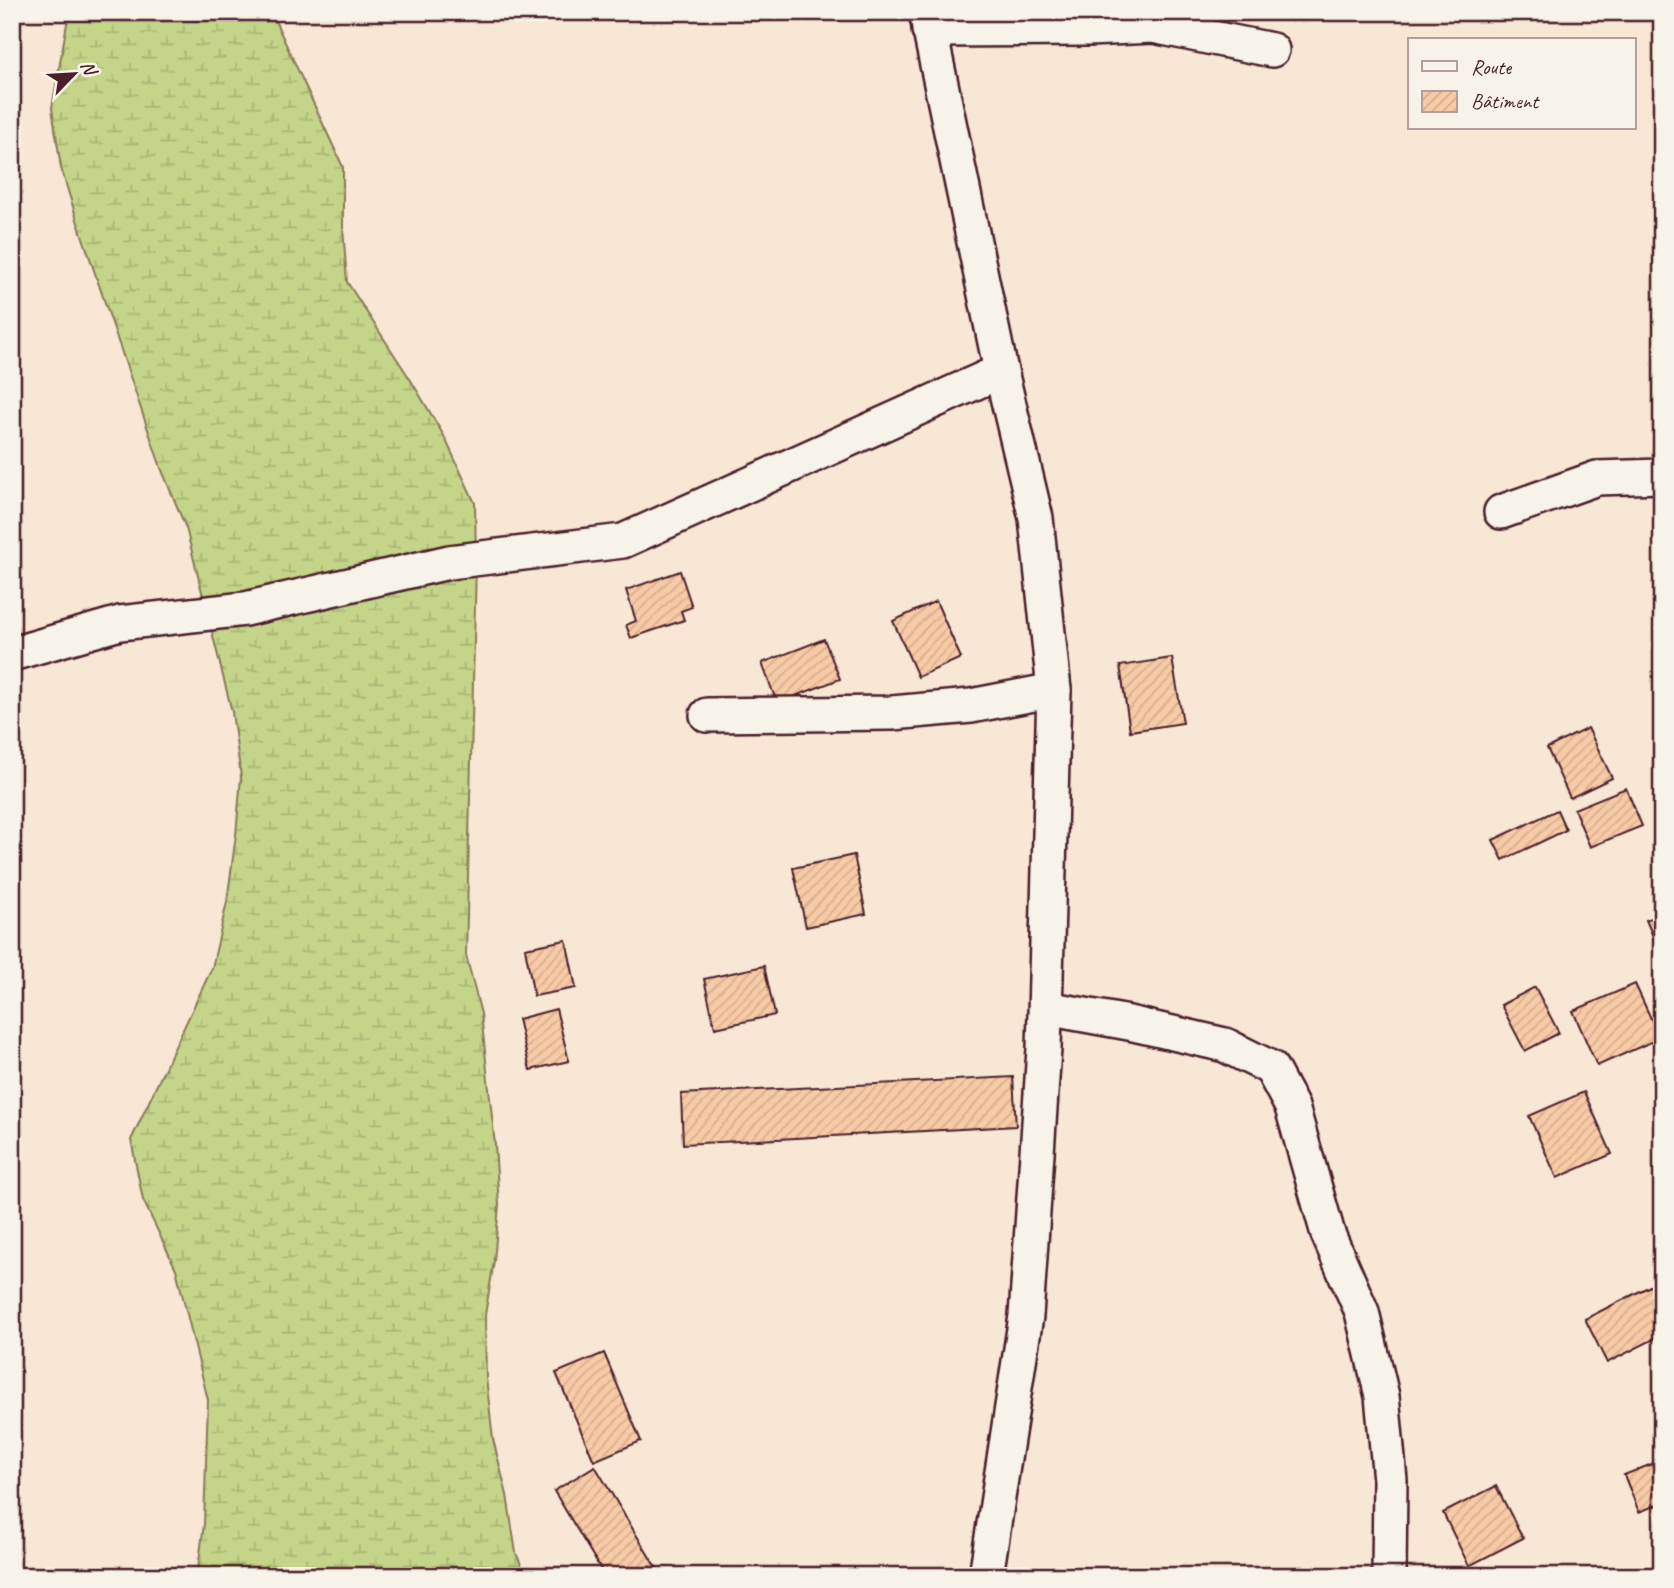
<svg xmlns="http://www.w3.org/2000/svg" width="1674" height="1588" viewBox="0 0 1674 1588" font-family="Caveat,sans-serif">
	<defs>
		<pattern id="wetland-marsh" width="20" height="14" patternUnits="userSpaceOnUse" patternTransform="scale(1.75)"><rect width="20" height="14" fill="#c4d488"/><path d="M1 5h8M5 5V1M11 12h8M15 12V8" fill="none" stroke="#aab676"/></pattern>
		<pattern id="building-hatch" width="6" height="6" patternUnits="userSpaceOnUse" patternTransform="scale(1.75)"><rect width="6" height="6" fill="#f8cba7"/><path d="M-1 1l2-2M0 6l6-6M5 7l2-2" fill="none" stroke="#d6ae90"/></pattern>
	</defs>
	<rect width="100%" height="100%" fill="#f7e7d4"/>
	<filter id="ink" filterUnits="userSpaceOnUse"><feTurbulence type="fractalNoise" baseFrequency=".0143" numOctaves="2"/><feDisplacementMap in="SourceGraphic" scale="14" xChannelSelector="R" yChannelSelector="G"/><feConvolveMatrix kernelMatrix="1 2 1 2 8 2 1 2 1" color-interpolation-filters="sRGB"/></filter>
	<g filter="url(#ink)">
		<path fill="url(#wetland-marsh)" stroke="#877a5a" stroke-width="2" d="M69,12H271L343,167V227L347,282L412,382L444,436L475,503L476,564L466,955L481,1014L495,1145L499,1205L494,1261L485,1315L486,1377L493,1439L507,1495L516,1553L526,1576H197L204,1524L208,1400L176,1269L143,1200L131,1140L212,968L227,902L236,835L241,777L232,712L186,528L161,468L78,223L61,168L52,108Z"/>
		<g fill="url(#building-hatch)" stroke="#4a1f2b" stroke-width="2">
			<path d="M680,571L692,607L681,611L684,620L631,638L626,625L636,621L626,590Z"/>
			<path d="M936,601L961,658L918,677L893,621Z"/>
			<path d="M824,639L840,679L777,703L762,663Z"/>
			<path d="M1172,658L1183,723L1130,731L1120,666Z"/>
			<path d="M1588,728L1612,778L1570,798L1547,748Z"/>
			<path d="M1626,788L1642,826L1590,847L1574,809Z"/>
			<path d="M1557,810L1566,830L1503,860L1493,840Z"/>
			<path d="M854,855L866,914L806,927L793,868Z"/>
			<path d="M1662,913V957L1646,920Z"/>
			<path d="M566,940L576,988L534,996L525,948Z"/>
			<path d="M764,966L775,1015L715,1028L704,979Z"/>
			<path d="M1635,984L1660,1038L1597,1066L1573,1011Z"/>
			<path d="M1535,987L1559,1033L1525,1051L1501,1005Z"/>
			<path d="M556,1009L569,1061L530,1070L518,1019Z"/>
			<path d="M1013,1077L1016,1126L683,1144L681,1094Z"/>
			<path d="M1584,1092L1612,1154L1557,1178L1529,1116Z"/>
			<path d="M1662,1280V1335L1607,1363L1585,1319Z"/>
			<path d="M604,1353L641,1441L594,1461L556,1373Z"/>
			<path d="M1662,1460V1503L1639,1512L1624,1475Z"/>
			<path d="M595,1466L661,1576H605L554,1491Z"/>
			<path d="M1496,1486L1523,1538L1469,1566L1443,1513Z"/>
		</g>
		<g fill="none" stroke-linecap="round" stroke-linejoin="round">
			<defs>
				<g id="minor">
					<path d="M926,12L1001,371L1036,518L1054,690L1044,1049L1026,1316L986,1576"/>
					<path d="M929,30L1088,29L1153,26L1272,50"/>
					<path d="M1501,512L1597,478L1662,476"/>
					<path d="M12,654L120,623L245,609L449,562L623,541L1001,371"/>
					<path d="M707,715L892,713L971,706L1054,690"/>
					<path d="M1046,1008L1129,1023L1225,1045L1271,1068L1292,1107L1328,1234L1362,1312L1382,1396L1390,1480L1389,1576"/>
				</g>
			</defs>
			<use href="#minor" stroke="#4a1f2b" stroke-width="38"/>
			<use href="#minor" stroke="#f7f3e8" stroke-width="33"/>
		</g>
	</g>
	<rect width="1674" height="1588" fill="none" stroke="#f7f3e8" stroke-width="42"/>
	<rect x="21" y="21" width="1632" height="1546" fill="none" stroke="#4a1f2b" stroke-width="2.5" filter="url(#ink)"/>
	<rect x="1408" y="38" width="228" height="91" fill="#f7f3e8" stroke="#b29e9c" stroke-width="2"/>
	<rect x="1422" y="61" width="35" height="10" fill="#f7f3e8" stroke="#b29e9c" stroke-width="2"/>
	<text x="1471" y="74" font-size="21" fill="#4a1f2b">Route</text>
	<rect x="1422" y="91" width="35" height="21" fill="url(#building-hatch)" stroke="#b29e9c" stroke-width="2"/>
	<text x="1471" y="108" font-size="21" fill="#4a1f2b">Bâtiment</text>
	<g transform="translate(74 74) rotate(65)" stroke="#f7f3e8" stroke-width="5" paint-order="stroke">
	<path d="M0-5L12 26L0 18L-12 26Z" fill="#4a1f2b"/>
	<text y="-10" font-size="19" font-weight="bold" text-anchor="middle" fill="#4a1f2b">N</text>
	</g>
</svg>
